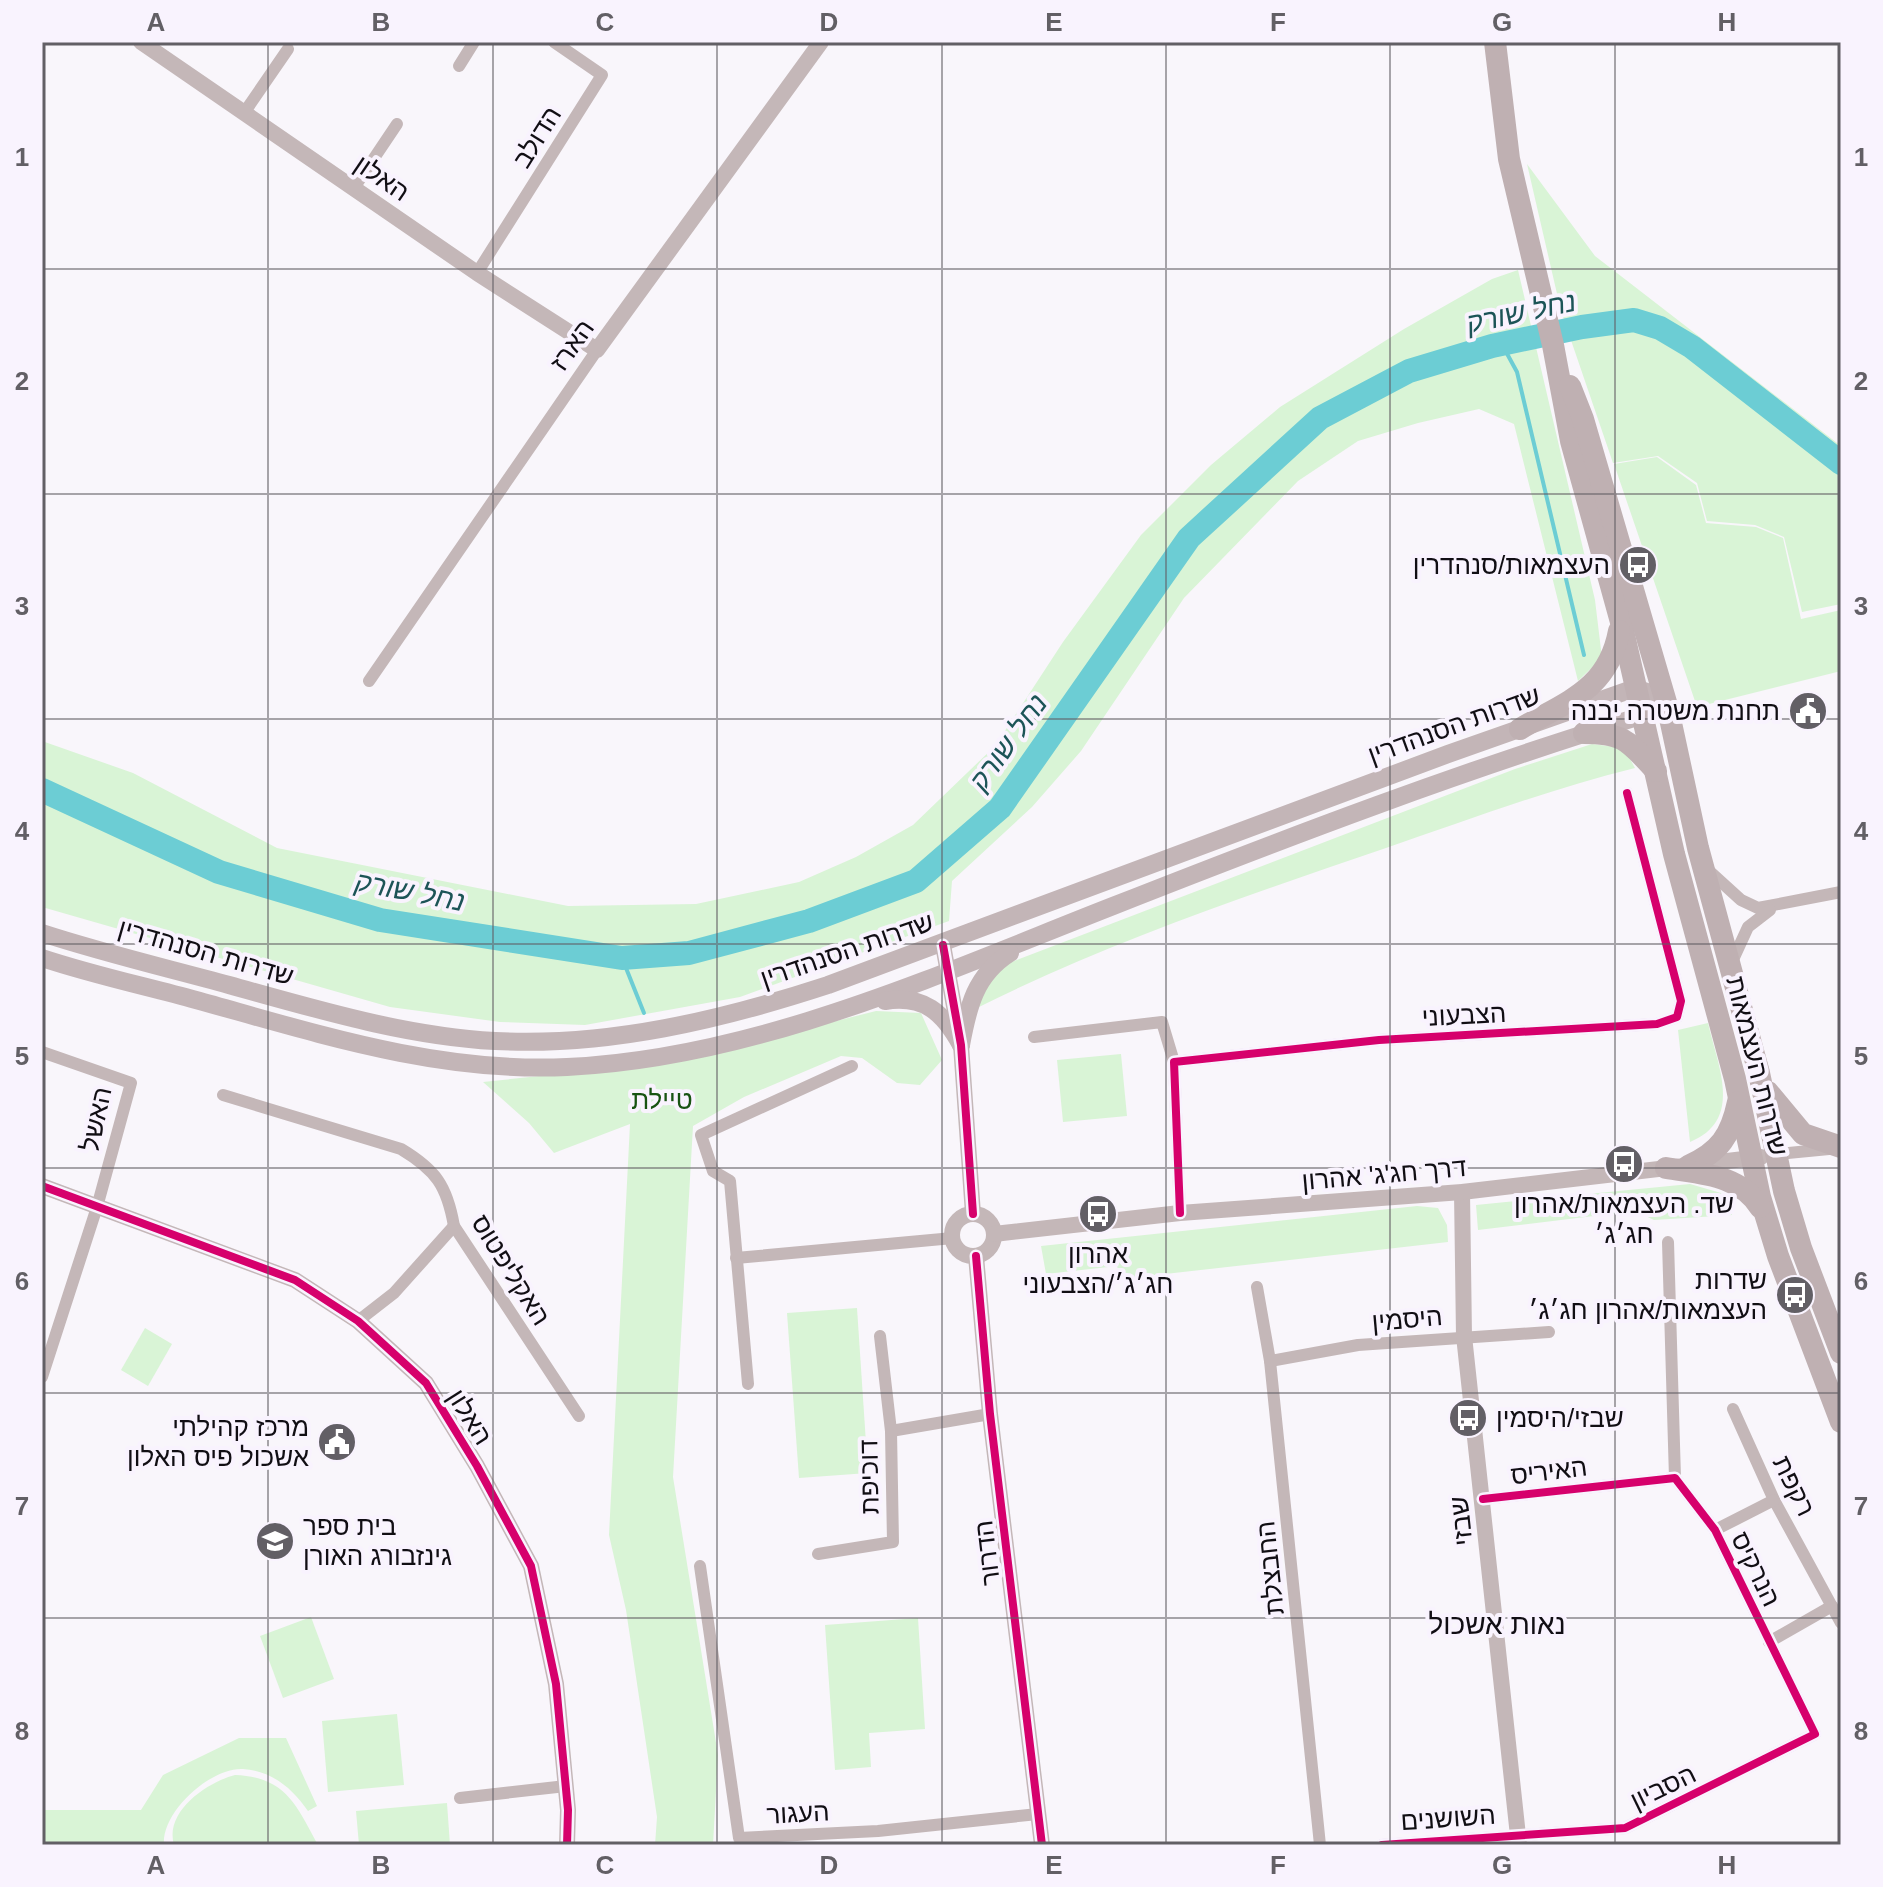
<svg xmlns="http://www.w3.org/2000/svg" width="1883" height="1887" viewBox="0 0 1883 1887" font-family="Arial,Heebo,sans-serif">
	<rect width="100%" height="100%" fill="#f9f6fb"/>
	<g fill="#d9f4d6">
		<path d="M1527,164L1595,256L1841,446V604L1802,612L1784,537L1755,525L1707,521L1697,483L1658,456L1613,463L1561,311Z"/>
		<path d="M1518,270L1595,600L1602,658L1578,681L1514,424L1479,409L1418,423L1358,441L1298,481L1184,598L1081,751L1032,807L952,881L949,921L740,997L585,1025L500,1022L390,1007L42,907V741L133,773L277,848L568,906L696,904L799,882L856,857L913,825L995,746L1063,642L1141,535L1211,465L1280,407L1404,329L1492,279Z"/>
		<path d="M1657,457L1696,485L1706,523L1756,527L1783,538L1801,619L1841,610V671L1697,707L1614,464Z"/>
		<path d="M1592,744L1624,748L1635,768C1550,789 1468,820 1386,848C1249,895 1109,942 979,1007L976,996L1001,966L1515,769Z"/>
		<path d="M876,1011L921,1013L942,1060L920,1085L897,1083L862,1058L841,1056L744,1097L693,1126L673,1477L718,1755L713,1845H655L657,1817L626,1610L609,1535L630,1124L554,1153L529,1123L483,1082L606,1069L744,1044Z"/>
		<path d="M1708,1023C1718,1067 1744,1120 1690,1142L1678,1030Z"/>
		<path d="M1121,1054L1127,1116L1063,1122L1057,1060Z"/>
		<path d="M1690,1184L1721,1193L1732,1209V1215L1654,1220L1635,1211L1478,1230L1476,1205Z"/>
		<path d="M1417,1206L1438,1208L1447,1225L1448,1242L1121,1279L1117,1266L1046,1274L1041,1246Z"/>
		<path d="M857,1308L868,1473L799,1478L787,1313Z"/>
		<path d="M145,1328L172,1344L148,1386L121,1370Z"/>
		<path d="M311,1617L334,1679L283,1698L260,1636Z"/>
		<path d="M918,1618L925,1729L869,1733L871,1767L835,1770L825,1625Z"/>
		<path d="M397,1714L404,1785L328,1792L322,1721Z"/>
		<path d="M239,1738H286L317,1806L308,1811C292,1788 272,1771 243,1769C211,1767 161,1812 164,1845H42V1810H141L163,1775Z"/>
		<path d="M235,1775C286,1777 296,1805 318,1845H174C164,1811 208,1782 235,1775Z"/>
		<path d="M447,1803L450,1845H359L356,1811Z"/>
	</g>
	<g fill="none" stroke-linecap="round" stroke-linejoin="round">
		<g stroke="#6ccdd4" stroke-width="4">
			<path d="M1492,346L1505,350L1517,372L1584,655"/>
			<path d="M622,958L644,1013"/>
		</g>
		<path stroke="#6ccdd4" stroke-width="24" d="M42,790L219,872L380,920L622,958L689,953L809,921L916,881L1000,808L1189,538L1320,418L1409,371L1492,346L1582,327L1634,320L1660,328L1692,347L1841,463"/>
		<g stroke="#c4b7b8" stroke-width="12">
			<path d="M459,66L474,42"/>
			<path d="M244,113L288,49"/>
			<path d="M354,188L397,124"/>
			<path d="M477,273L602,75L554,42"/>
			<path d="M369,681L597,350"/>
			<path d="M1708,870L1741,900L1758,908L1841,892"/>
			<path d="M1731,964L1748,927L1770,910"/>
			<path d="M1034,1037L1162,1022L1174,1062"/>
			<path d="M42,1052L131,1083L97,1207L42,1377"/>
			<path d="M223,1095L401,1149C436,1170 447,1186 454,1226L579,1416"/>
			<path d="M1777,1154L1829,1149"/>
			<path d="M1180,1213L1174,1062L1379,1040L1657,1024L1677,1017L1681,1001L1627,793"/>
			<path d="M1668,1242L1675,1478"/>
			<path d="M736,1258L953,1238"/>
			<path d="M1257,1287L1270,1361L1320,1845"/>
			<path d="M358,1321L394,1293L454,1226"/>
			<path d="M1270,1361L1358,1345L1549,1332"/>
			<path d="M748,1384L730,1181L713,1171L701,1135L852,1066"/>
			<path d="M1733,1409L1774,1500L1841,1623"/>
			<path d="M891,1431L990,1414"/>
			<path d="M1715,1530L1774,1500"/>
			<path d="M818,1554L893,1542L891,1431L880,1336"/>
			<path d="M700,1566L739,1838L878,1831L1038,1814"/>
			<path d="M1769,1642L1832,1606"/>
			<path d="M460,1798L566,1786"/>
			<path d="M1382,1845L1625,1828L1815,1734L1715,1530L1675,1478L1483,1499"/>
		</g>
		<g stroke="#c4b7b8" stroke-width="16">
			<path d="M141,42L477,273L597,350L821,42"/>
			<path d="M943,945L961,1045L973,1214"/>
			<path d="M42,1186L295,1280L358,1321L426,1383L477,1466L531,1566L556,1684L568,1810L567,1845"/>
			<path d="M1462,1192L1464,1336L1519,1845"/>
			<circle cx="973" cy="1235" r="21"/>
			<path d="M994,1234L1180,1213L1462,1192L1761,1157"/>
			<path d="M976,1256L990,1414L1042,1845"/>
		</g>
		<g stroke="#c3b5b7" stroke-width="18">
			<path d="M42,933C103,953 167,968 229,985C316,1009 404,1036 495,1041C608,1047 721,1020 828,985L1448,754L1635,688L1665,698"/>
			<path d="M42,958C93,975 145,986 196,1000C319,1034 438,1073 567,1067C757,1058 939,974 1113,906C1288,837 1464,770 1644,715L1665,698"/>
			<path d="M885,1001C924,995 943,1012 961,1045"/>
			<path d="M961,1045C968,1007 975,975 1010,953"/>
		</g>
		<g stroke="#bfb0b2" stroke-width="22">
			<path d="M1495,42L1509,159L1553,345L1571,441L1621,622L1674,854L1735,1079L1760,1197L1778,1256L1841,1422"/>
			<path d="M1570,386L1583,419L1668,709L1698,848L1759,1073L1784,1191L1801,1248L1841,1353"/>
			<path d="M1520,729C1567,701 1608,690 1619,631"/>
			<path d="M1584,733C1625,733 1629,742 1656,771"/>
			<path d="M1768,1092L1803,1134L1841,1147"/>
			<path d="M1688,1166C1720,1152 1731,1135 1738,1102"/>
			<path d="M1666,1168C1701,1174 1739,1174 1760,1207"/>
		</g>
		<defs>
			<g id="cycleway">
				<path d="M943,945L961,1045L973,1214"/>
				<path d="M42,1186L295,1280L358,1321L426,1383L477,1466L531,1566L556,1684L568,1810L567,1845"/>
				<path d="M1180,1213L1174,1062L1379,1040L1657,1024L1677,1017L1681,1001L1627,793"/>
				<path d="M976,1256L990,1414L1042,1845"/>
				<path d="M1382,1845L1625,1828L1815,1734L1715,1530L1675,1478L1483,1499"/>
			</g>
		</defs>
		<use href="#cycleway" stroke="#f9f3fe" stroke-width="13"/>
		<use href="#cycleway" stroke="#d6006c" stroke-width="8"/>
	</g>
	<path fill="none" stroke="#625f65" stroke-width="2" stroke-opacity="0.55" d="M268,42V1845M493,42V1845M717,42V1845M942,42V1845M1166,42V1845M1390,42V1845M1615,42V1845M42,269H1841M42,494H1841M42,719H1841M42,944H1841M42,1168H1841M42,1393H1841M42,1618H1841"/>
	<defs>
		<symbol id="bus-disc" viewBox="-11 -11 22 22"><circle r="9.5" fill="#625f65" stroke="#f9f3fe"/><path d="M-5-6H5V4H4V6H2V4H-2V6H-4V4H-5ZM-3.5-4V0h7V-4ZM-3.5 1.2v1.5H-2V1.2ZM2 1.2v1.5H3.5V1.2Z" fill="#fff"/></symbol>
		<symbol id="civic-disc" viewBox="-11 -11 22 22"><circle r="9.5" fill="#625f65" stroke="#f9f3fe"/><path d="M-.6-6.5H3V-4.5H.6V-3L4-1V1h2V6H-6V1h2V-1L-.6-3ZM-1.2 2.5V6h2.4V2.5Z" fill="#fff"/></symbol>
		<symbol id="school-disc" viewBox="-11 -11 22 22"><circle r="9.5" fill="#625f65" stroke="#f9f3fe"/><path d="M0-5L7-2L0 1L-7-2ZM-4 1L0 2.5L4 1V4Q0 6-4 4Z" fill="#fff"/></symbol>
	</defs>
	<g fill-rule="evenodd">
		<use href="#bus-disc" x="1616" y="543" width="44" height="44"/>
		<use href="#civic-disc" x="1786" y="689" width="44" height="44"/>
		<use href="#bus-disc" x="1602" y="1142" width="44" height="44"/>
		<use href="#bus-disc" x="1076" y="1192" width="44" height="44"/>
		<use href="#bus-disc" x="1773" y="1273" width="44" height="44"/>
		<use href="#bus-disc" x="1446" y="1396" width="44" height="44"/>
		<use href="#civic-disc" x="315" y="1420" width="44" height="44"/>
		<use href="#school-disc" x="253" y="1519" width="44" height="44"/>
	</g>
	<g text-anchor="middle" stroke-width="8" stroke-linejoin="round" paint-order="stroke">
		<g font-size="26" fill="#110e14" stroke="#f9f3fe">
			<text transform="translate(537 137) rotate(-58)" y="9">הדולב</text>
			<text transform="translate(382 178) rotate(34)" y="9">האלון</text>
			<text transform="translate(572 345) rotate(-55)" y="9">הארז</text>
			<text transform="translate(1454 725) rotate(-20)" y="9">שדרות הסנהדרין</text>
			<text transform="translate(847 950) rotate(-19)" y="9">שדרות הסנהדרין</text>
			<text transform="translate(206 952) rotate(16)" y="9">שדרות הסנהדרין</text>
			<text transform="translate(1464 1015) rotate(-3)" y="9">הצבעוני</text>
			<text transform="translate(1757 1066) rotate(76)" y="9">שדרות העצמאות</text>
			<text transform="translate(96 1119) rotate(-78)" y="9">האשל</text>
			<text transform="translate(1384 1174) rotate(-5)" y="9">דרך חג'ג' אהרון</text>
			<text transform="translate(511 1270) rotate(58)" y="9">האקליפטוס</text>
			<text transform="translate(1407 1319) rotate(-5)" y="9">היסמין</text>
			<text transform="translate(470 1417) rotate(58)" y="9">האלון</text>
			<text transform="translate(1549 1471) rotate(-7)" y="9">האיריס</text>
			<text transform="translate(869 1477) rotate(-91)" y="9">דוכיפת</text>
			<text transform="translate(1794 1486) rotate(64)" y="9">רקפת</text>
			<text transform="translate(1461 1521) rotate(-96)" y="9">שבזי</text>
			<text transform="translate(987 1553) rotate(-97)" y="9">הדרור</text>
			<text transform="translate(1270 1568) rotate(-96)" y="9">החבצלת</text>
			<text transform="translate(1756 1569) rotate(64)" y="9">הנרקיס</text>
			<text transform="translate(1663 1787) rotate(-26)" y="9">הסביון</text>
			<text transform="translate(798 1813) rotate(-3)" y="9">העגור</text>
			<text transform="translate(1448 1818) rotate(-4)" y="9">השושנים</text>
		</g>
		<g font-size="26" fill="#110e14" stroke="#f9f3fe" text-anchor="end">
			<text x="1610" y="574">העצמאות/סנהדרין</text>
			<text x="1780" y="720">תחנת משטרה יבנה</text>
			<text x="1624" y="1213" text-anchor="middle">שד. העצמאות/אהרון<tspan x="1624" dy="30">חג׳ג׳</tspan></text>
			<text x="1098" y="1263" text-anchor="middle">אהרון<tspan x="1098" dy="30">חג׳ג׳/הצבעוני</tspan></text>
			<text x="1767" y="1289">שדרות<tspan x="1767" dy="30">העצמאות/אהרון חג׳ג׳</tspan></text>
			<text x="1496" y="1427" text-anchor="start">שבזי/היסמין</text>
			<text x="309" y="1436">מרכז קהילתי<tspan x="309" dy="30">אשכול פיס האלון</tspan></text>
			<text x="303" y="1535" text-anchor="start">בית ספר<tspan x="303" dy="30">גינזבורג האורן</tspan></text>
		</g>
		<g font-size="26" fill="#185412" stroke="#f9f3fe">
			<text x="662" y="1109">טיילת</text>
		</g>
		<g font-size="28" font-style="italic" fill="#1c5457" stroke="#f9f3fe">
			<text transform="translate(1521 312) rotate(-12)" y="10">נחל שורק</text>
			<text transform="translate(1008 742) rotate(-54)" y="10">נחל שורק</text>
			<text transform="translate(410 891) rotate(11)" y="10">נחל שורק</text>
		</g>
		<g font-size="28" fill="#110e14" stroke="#f9f3fe">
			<text x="1497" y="1634">נאות אשכול</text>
		</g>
	</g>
	<rect width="1883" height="1887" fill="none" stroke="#f9f3fe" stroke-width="88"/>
	<rect x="44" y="44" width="1795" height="1799" fill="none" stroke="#625f65" stroke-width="3"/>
	<g font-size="26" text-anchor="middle" font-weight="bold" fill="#625f65">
		<text x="156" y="31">A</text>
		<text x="381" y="31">B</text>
		<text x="605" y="31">C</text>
		<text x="829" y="31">D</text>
		<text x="1054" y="31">E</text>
		<text x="1278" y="31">F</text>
		<text x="1502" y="31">G</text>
		<text x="1727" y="31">H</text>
		<text x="22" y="166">1</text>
		<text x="1861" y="166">1</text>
		<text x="22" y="390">2</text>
		<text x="1861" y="390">2</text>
		<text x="22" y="615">3</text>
		<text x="1861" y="615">3</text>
		<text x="22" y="840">4</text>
		<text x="1861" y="840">4</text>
		<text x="22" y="1065">5</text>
		<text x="1861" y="1065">5</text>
		<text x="22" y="1290">6</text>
		<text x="1861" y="1290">6</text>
		<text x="22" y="1515">7</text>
		<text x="1861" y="1515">7</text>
		<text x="22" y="1740">8</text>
		<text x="1861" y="1740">8</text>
		<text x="156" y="1874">A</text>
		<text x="381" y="1874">B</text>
		<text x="605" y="1874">C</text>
		<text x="829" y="1874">D</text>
		<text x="1054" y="1874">E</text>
		<text x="1278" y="1874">F</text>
		<text x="1502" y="1874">G</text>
		<text x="1727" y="1874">H</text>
	</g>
</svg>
